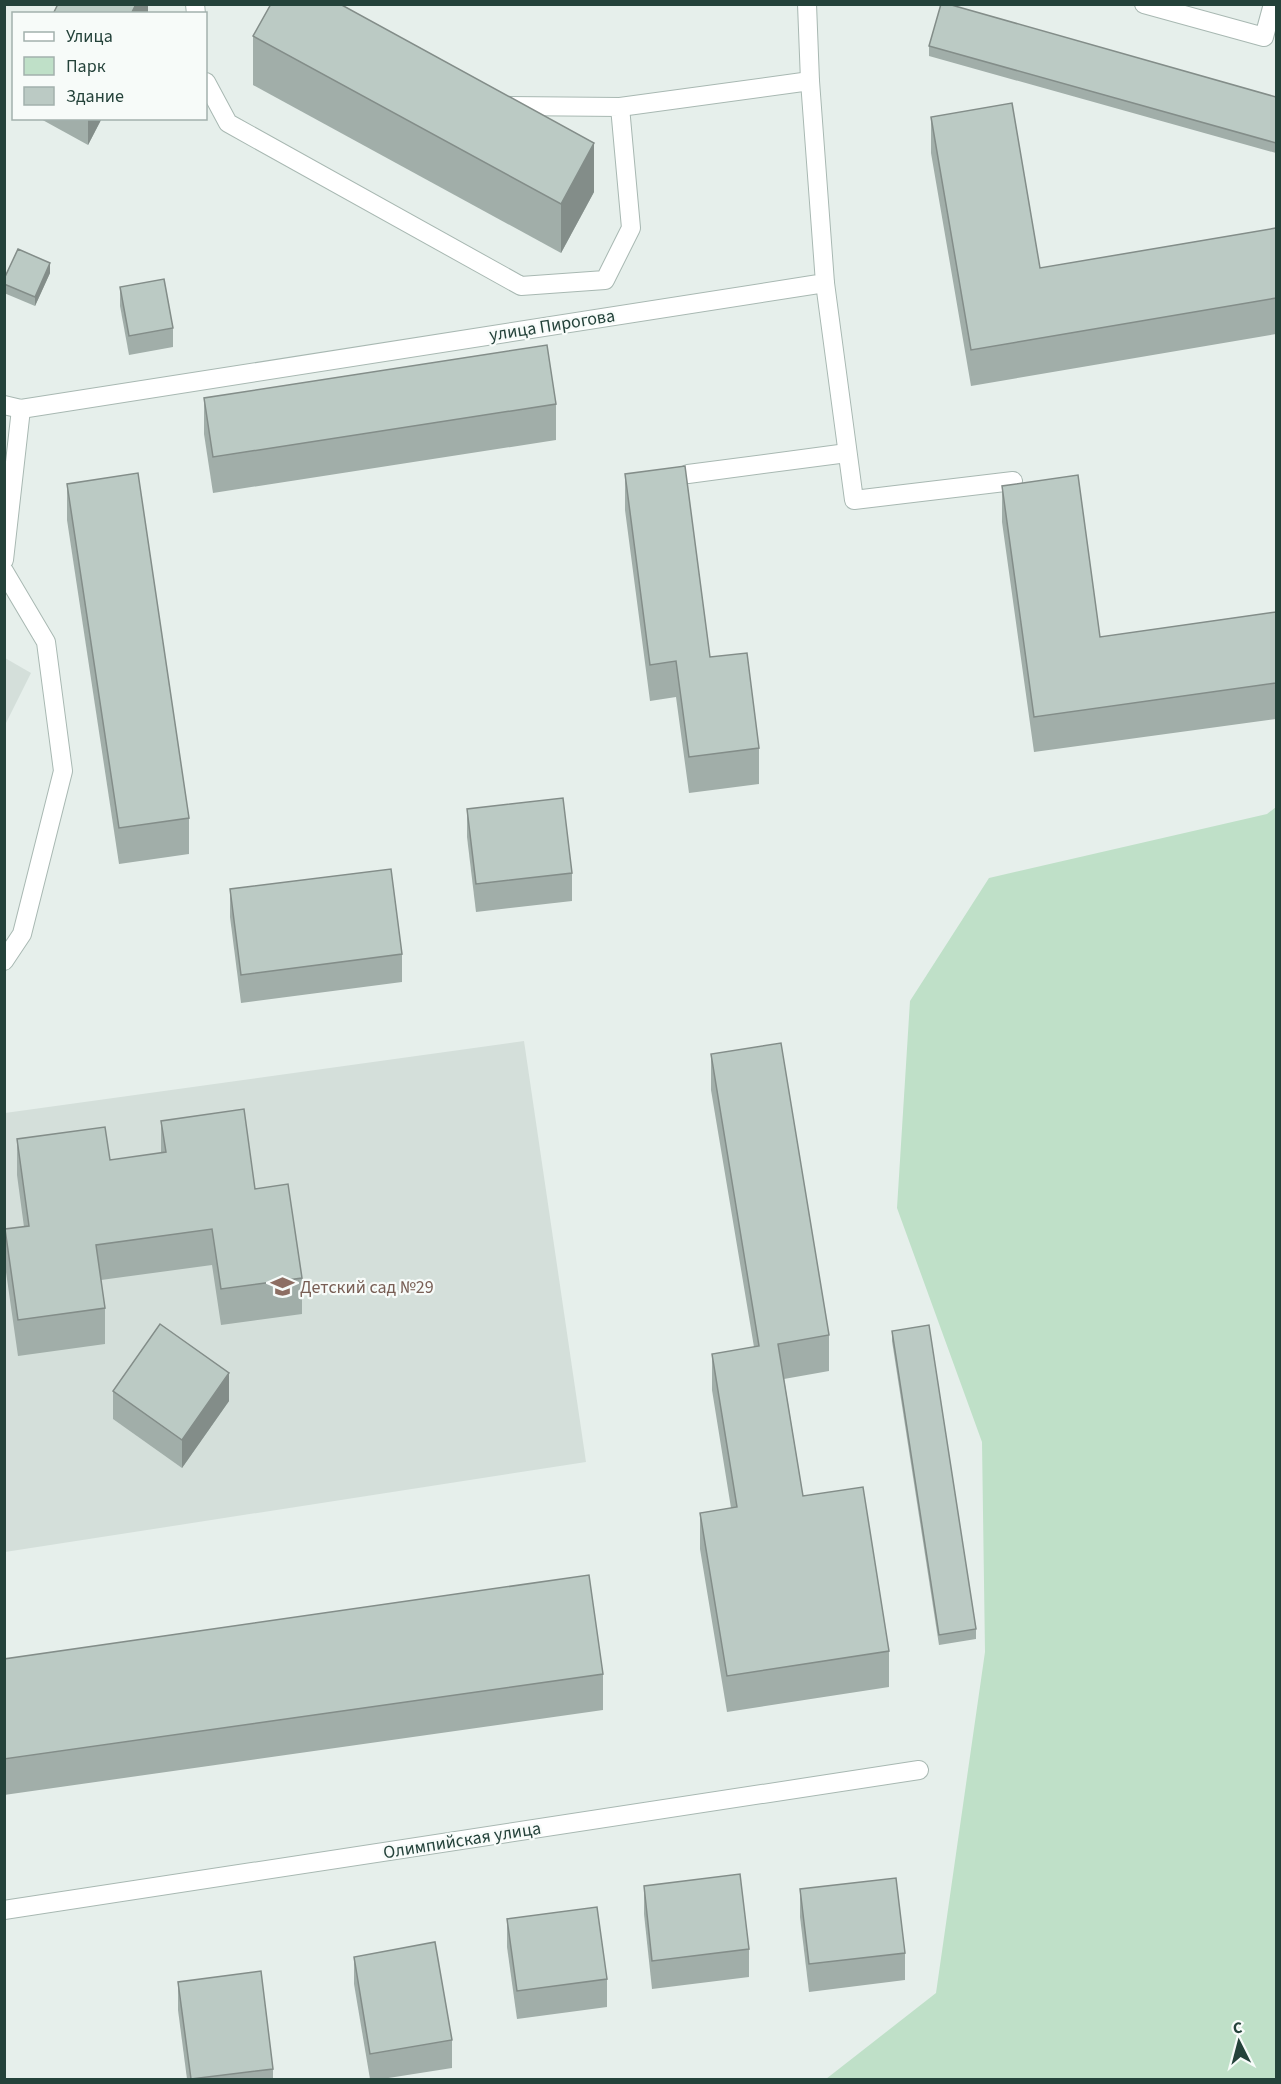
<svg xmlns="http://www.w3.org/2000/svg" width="1281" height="2084" viewBox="0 0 1281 2084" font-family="'Source Sans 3',sans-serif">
	<rect width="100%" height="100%" fill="#e6efeb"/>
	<g fill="#d4dfda">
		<path d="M5,658L31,673L5,725Z"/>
		<path d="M524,1041L586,1462L5,1552V1113Z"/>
	</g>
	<path fill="#bfe0c8" d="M1276,807V2079H826L936,1993L985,1652L982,1442L897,1208L910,1001L989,878L1267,814Z"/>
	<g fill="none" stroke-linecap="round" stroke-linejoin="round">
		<defs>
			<g id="minor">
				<path d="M195,4L196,14"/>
				<path d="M1144,4L1264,37L1273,4"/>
				<path d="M206,82L228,123L521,286L605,280L631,228L620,107L503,106"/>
				<path d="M620,107L810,81"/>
				<path d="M825,283L854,500L1013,481"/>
				<path d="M4,405L21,409L825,283L810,81L807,4"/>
				<path d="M688,474L847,453"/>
				<path d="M4,560L21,409"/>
				<path d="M4,571L46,642L63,771L22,934L4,961"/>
				<path d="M4,1910L919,1770"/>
			</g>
		</defs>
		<use href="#minor" stroke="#a8b8b2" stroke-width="20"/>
		<use href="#minor" stroke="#fff" stroke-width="18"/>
	</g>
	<g fill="#a1aea9">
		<path d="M253,36L594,192L561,253L253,85Z"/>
		<path d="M929,46L1276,97V153L929,56Z"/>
		<path d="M931,117L1040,268L1276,228V334L971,386L931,153Z"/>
		<path d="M39,118H102L88,145Z"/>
		<path d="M50,273L35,306L4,293V279Z"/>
		<path d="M120,287L173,328V347L129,355L120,306Z"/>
		<path d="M204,398L556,404V440L213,493L204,434Z"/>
		<path d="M625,474L710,657L759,748V784L689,793L676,697L650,701L625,510Z"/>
		<path d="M67,484L189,818V854L119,864L67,520Z"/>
		<path d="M1002,486L1100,637L1276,612V719L1034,752L1002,522Z"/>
		<path d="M467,809L572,873V901L476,912L467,837Z"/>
		<path d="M230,889L402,954V982L241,1003L230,917Z"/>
		<path d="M711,1054L829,1335V1371L784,1379L803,1496L889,1651V1687L727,1712L700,1549V1513L731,1508L712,1390V1354L754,1347L711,1090Z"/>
		<path d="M161,1121L255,1189L302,1278V1314L221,1325L212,1265L101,1280L105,1308V1344L18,1356L5,1265V1229L24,1227L17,1175V1139L110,1160L161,1153Z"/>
		<path d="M892,1331L976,1629V1639L939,1645L892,1341Z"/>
		<path d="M113,1391L229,1401L182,1468L113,1419Z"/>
		<path d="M4,1659L603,1674V1710L4,1795Z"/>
		<path d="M644,1886L749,1949V1977L652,1989L644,1914Z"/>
		<path d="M800,1889L905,1953V1980L809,1992L800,1917Z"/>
		<path d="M507,1919L607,1979V2007L517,2019L507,1947Z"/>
		<path d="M354,1957L452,2040V2068L382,2079H370L354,1984Z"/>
		<path d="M178,1982L273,2069V2079H187L178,2010Z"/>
	</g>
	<g fill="#838d89">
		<path d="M136,4H148V14H131Z"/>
		<path d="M88,118H102L88,145Z"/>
		<path d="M594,143V192L561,253V204Z"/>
		<path d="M50,263V273L35,306V297Z"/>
		<path d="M229,1373V1401L182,1468V1440Z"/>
	</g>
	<g fill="#bbcac4" stroke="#838d89" stroke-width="1.5">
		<path d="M58,4H136L131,14H53Z"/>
		<path d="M271,4H340L594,143L561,204L253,36Z"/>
		<path d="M941,4H948L1276,97V143L929,46Z"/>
		<path d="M1012,103L1040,268L1276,228V298L971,350L931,117Z"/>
		<path d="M18,249L50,263L35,297L4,284V279Z"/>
		<path d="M164,279L173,328L129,336L120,287Z"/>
		<path d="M547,345L556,404L213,457L204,398Z"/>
		<path d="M685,466L710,657L747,653L759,748L689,757L676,661L650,665L625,474Z"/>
		<path d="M138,473L189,818L119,828L67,484Z"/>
		<path d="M1078,475L1100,637L1276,612V683L1034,717L1002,486Z"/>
		<path d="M563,798L572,873L476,884L467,809Z"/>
		<path d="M391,869L402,954L241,975L230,889Z"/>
		<path d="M781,1043L829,1335L778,1344L803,1496L863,1487L889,1651L727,1676L700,1513L737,1507L712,1354L759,1346L711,1054Z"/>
		<path d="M244,1109L255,1189L288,1184L302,1278L221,1289L212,1229L96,1245L105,1308L18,1320L5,1229L29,1226L17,1139L105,1127L110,1160L166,1152L161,1121Z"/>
		<path d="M160,1324L229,1373L182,1440L113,1391Z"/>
		<path d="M929,1325L976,1629L939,1635L892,1331Z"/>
		<path d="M589,1575L603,1674L4,1759V1659Z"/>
		<path d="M740,1874L749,1949L652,1961L644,1886Z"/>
		<path d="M896,1878L905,1953L809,1964L800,1889Z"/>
		<path d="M597,1907L607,1979L517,1991L507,1919Z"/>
		<path d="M435,1942L452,2040L370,2054L354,1957Z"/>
		<path d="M261,1971L273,2069L191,2079L178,1982Z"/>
	</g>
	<defs>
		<symbol id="school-bare" viewBox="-9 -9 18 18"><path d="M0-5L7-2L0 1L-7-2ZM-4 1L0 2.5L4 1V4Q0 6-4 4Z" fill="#8d6e63" stroke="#f7fbf9" stroke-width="2.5" paint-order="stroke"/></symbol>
	</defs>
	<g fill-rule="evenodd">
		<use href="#school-bare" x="266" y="1270" width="33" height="33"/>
	</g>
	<g text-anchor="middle" stroke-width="4.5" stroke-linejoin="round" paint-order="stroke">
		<g font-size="18" fill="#24423a" stroke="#f7fbf9">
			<text transform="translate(552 325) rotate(-9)" y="6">улица Пирогова</text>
			<text transform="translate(462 1840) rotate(-9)" y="6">Олимпийская улица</text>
		</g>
		<g font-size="18" fill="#785e54" stroke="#f7fbf9" text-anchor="start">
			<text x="300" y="1293">Детский сад №29</text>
		</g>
	</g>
	<rect width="1281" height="2084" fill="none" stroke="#24423a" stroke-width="12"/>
	<rect x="12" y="12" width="195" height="108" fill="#f7fbf9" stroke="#a3b1ad" stroke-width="1.5"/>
	<rect x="24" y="32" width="30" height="9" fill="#ffffff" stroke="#a3b1ad" stroke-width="1.5"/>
	<text x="66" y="42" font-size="18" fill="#24423a">Улица</text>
	<rect x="24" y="57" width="30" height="18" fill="#bfe0c8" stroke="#a3b1ad" stroke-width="1.5"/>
	<text x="66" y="72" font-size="18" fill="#24423a">Парк</text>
	<rect x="24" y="87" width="30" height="18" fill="#bbcac4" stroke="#a3b1ad" stroke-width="1.5"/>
	<text x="66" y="102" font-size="18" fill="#24423a">Здание</text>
	<g transform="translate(1239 2042) rotate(354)" stroke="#f7fbf9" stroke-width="4.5" paint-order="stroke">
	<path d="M0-4.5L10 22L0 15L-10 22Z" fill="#24423a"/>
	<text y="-9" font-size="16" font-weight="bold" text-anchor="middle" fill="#24423a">С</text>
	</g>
</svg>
